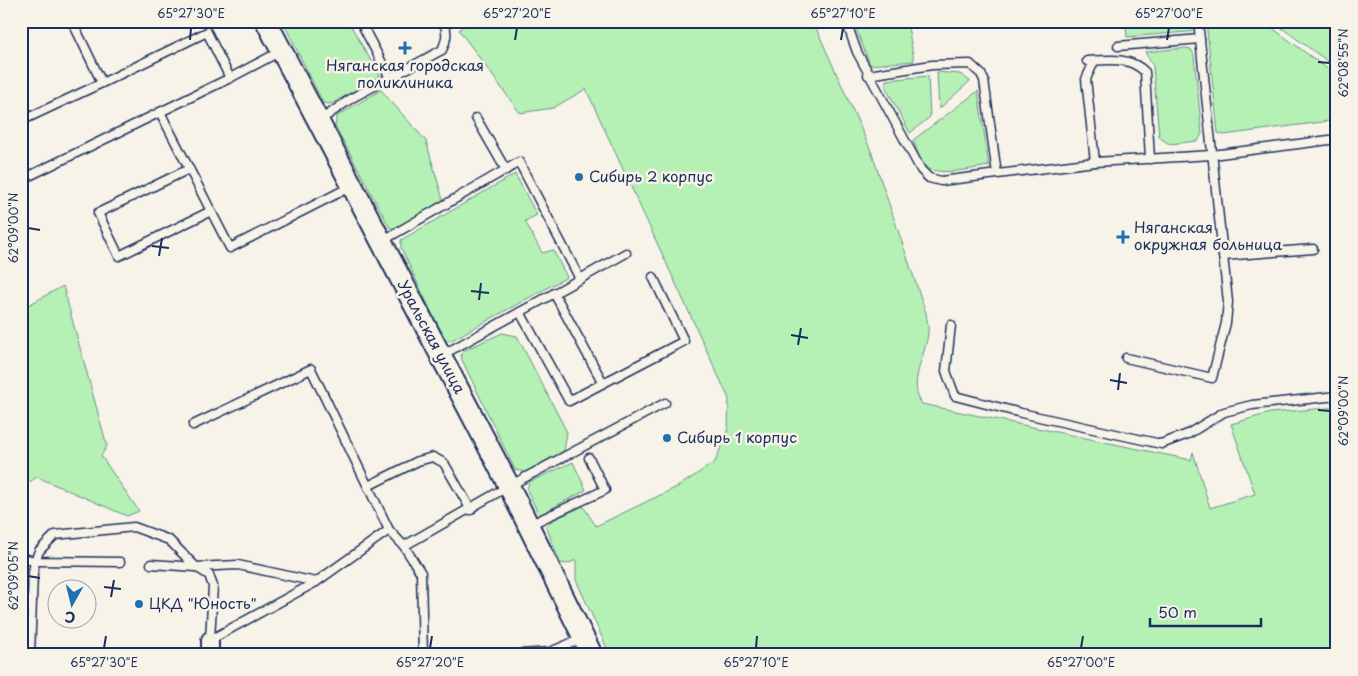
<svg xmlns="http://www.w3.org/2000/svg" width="1358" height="676" viewBox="0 0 1358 676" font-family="'Playpen Sans',sans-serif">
	<rect width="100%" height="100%" fill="#f7f3e8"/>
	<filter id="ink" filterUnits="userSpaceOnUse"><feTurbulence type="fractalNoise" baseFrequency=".02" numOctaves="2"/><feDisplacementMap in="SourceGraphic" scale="10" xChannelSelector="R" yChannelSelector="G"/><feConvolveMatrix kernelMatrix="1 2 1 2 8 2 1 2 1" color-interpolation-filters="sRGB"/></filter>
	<g filter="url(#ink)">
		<g fill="#b5f0b4" stroke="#689089">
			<path d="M292,21H348L380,76L331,104L323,103L285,26Z"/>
			<path d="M469,21H813L871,151L926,313C927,320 929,327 928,333C926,356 907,383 922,404L1191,460L1193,452L1210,508L1255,494L1231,424L1270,413L1337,407V655H610L576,580V560L567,564L560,563L546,526L551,521L583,506L596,526L679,486L715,462L728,430L729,399L586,89L553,108L520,113L459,30Z"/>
			<path d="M853,21H907L914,61L870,65Z"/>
			<path d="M1171,21H1197L1199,31L1127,37L1126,27Z"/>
			<path d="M1206,21H1263L1337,76V120L1224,135L1218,133Z"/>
			<path d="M1272,21H1337V68Z"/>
			<path d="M1185,48L1191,49L1194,55L1202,134L1198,141L1169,144L1159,137L1153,66L1145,52Z"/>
			<path d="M937,72L960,74L970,81L939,109Z"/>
			<path d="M928,76L930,117L910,133L886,88V80Z"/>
			<path d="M381,90L426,141L443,200L398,228H390L335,126L337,116Z"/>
			<path d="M978,91L989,166C974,168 935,178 924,165C919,159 916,147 913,140Z"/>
			<path d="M515,174L537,215L525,221L542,253L553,250L567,277L450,341L443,337L401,248V240Z"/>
			<path d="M63,286L107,446L101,456L139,511L127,516L37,477L21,488V309Z"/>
			<path d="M502,333L517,336L567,432L564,451L525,472L515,470L462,360L461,354L465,350Z"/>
			<path d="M573,462L586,490L539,515L527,490L529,482Z"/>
		</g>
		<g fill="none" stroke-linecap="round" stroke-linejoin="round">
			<defs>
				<g id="service">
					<path d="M360,21L390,78"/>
					<path d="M846,21L857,52L921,170L929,178L941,181L1095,162L1212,155L1337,139"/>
					<path d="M1118,46L1200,39"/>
					<path d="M868,75L932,65L970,64L981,74L984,80L997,174"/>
					<path d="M230,78L281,51"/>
					<path d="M160,112L230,248L352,186"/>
					<path d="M476,118L506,170"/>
					<path d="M21,121L102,83L72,21"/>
					<path d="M319,121L352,98L442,50C447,39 448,32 443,21"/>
					<path d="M1095,162L1086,79L1093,64L1087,61C1108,60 1130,56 1145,72L1150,159"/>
					<path d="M189,169L98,213L119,256L211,211"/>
					<path d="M21,180L230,78L207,32L102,83"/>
					<path d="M382,241L519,162L580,279L442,355"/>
					<path d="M1223,256L1313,249"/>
					<path d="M580,279L626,253"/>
					<path d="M554,293L603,383"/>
					<path d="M520,312L569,401L684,341L653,277"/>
					<path d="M951,325L946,371L955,396L1021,413L1161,444L1188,434L1224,412L1252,405L1337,396"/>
					<path d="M1126,358L1212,378L1226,323L1228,302L1198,21"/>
					<path d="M193,425L311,369L389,530L404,546L421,573L423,655"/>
					<path d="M368,486L418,461L433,457L444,463L471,510"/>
					<path d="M529,525L605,490L589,458"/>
					<path d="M404,546L509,486L665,403"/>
					<path d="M21,558L35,561L120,562"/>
					<path d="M151,564L196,567L238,565L316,582"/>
					<path d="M210,640L316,582L389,530"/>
					<path d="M30,655L33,573L35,561L39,551L55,535L134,527L169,540L196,567L209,575L213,586L210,640"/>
					<path d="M506,655L550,652L583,638"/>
				</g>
				<path id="minor" d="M210,655V640"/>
				<path id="tertiary" d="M266,21L509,486L592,655"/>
			</defs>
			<use href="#service" stroke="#1b2f5e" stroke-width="11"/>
			<use href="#minor" stroke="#1b2f5e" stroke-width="20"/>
			<use href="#tertiary" stroke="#1b2f5e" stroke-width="24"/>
			<use href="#service" stroke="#f7f3e8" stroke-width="8"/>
			<use href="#minor" stroke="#f7f3e8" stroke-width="16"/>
			<use href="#tertiary" stroke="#f7f3e8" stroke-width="20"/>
		</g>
	</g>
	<path fill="none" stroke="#1b2f5e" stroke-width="2" d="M190,40L191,28M515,40L517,28M841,40L843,28M1167,40L1169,28M1318,62L1330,63M28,228L40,230M152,246L169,248M159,256L162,238M471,291L489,293M479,300L481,283M791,335L808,338M798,345L801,328M1110,380L1127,383M1118,390L1120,373M1318,410L1330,411M28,576L40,578M104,587L121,589M111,597L114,580M104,648L106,636M430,648L432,636M756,648L757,636M1081,648L1083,636"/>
	<g fill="#1f6fb2" stroke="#f7f3e8" stroke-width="2">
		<path d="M402.5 40.5h5v5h5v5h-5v5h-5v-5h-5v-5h5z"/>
		<circle cx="579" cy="177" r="5"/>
		<path d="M1120.5 229.5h5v5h5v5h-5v5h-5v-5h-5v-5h5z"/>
		<circle cx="667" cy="438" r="5"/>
		<circle cx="139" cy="604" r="5"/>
	</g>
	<g text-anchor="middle" stroke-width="5" stroke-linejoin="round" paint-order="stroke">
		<g font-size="15" fill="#1b2f5e" stroke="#f7f3e8" text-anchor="start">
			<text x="405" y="71" text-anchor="middle">Няганская городская<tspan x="405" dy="17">поликлиника</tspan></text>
			<text x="589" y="182">Сибирь 2 корпус</text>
			<text x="1134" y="233">Няганская<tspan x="1134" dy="17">окружная больница</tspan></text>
			<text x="677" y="443">Сибирь 1 корпус</text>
			<text x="149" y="609">ЦКД "Юность"</text>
		</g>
		<g font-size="15" fill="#1b2f5e" stroke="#f7f3e8">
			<text transform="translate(431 337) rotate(62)" y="5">Уральская улица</text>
		</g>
	</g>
	<rect width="1358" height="676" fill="none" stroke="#f7f3e8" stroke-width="55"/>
	<g transform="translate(72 604) rotate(188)"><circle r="24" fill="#f7f3e8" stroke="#9fa5b1"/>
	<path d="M0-4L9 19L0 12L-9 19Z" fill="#1f6fb2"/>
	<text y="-8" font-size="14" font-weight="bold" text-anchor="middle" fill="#1b2f5e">С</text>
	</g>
	<path d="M1150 618v8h111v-8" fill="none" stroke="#1b2f5e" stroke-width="2.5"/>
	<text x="1158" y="618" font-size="15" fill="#1b2f5e" stroke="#f7f3e8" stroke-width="4" paint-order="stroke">50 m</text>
	<rect x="28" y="28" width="1302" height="620" fill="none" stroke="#1b2f5e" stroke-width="2"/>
	<g font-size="12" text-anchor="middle" fill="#1b2f5e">
		<text x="191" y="18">65°27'30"E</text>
		<text x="517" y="18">65°27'20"E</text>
		<text x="843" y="18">65°27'10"E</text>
		<text x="1169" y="18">65°27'00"E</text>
		<text transform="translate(1344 63) rotate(-90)" y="4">62°08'55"N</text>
		<text transform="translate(14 228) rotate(-90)" y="4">62°09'00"N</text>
		<text transform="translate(1344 411) rotate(-90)" y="4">62°09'00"N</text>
		<text transform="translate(14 576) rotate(-90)" y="4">62°09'05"N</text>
		<text x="104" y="667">65°27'30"E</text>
		<text x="430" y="667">65°27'20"E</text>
		<text x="756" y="667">65°27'10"E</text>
		<text x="1081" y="667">65°27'00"E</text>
	</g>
</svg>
